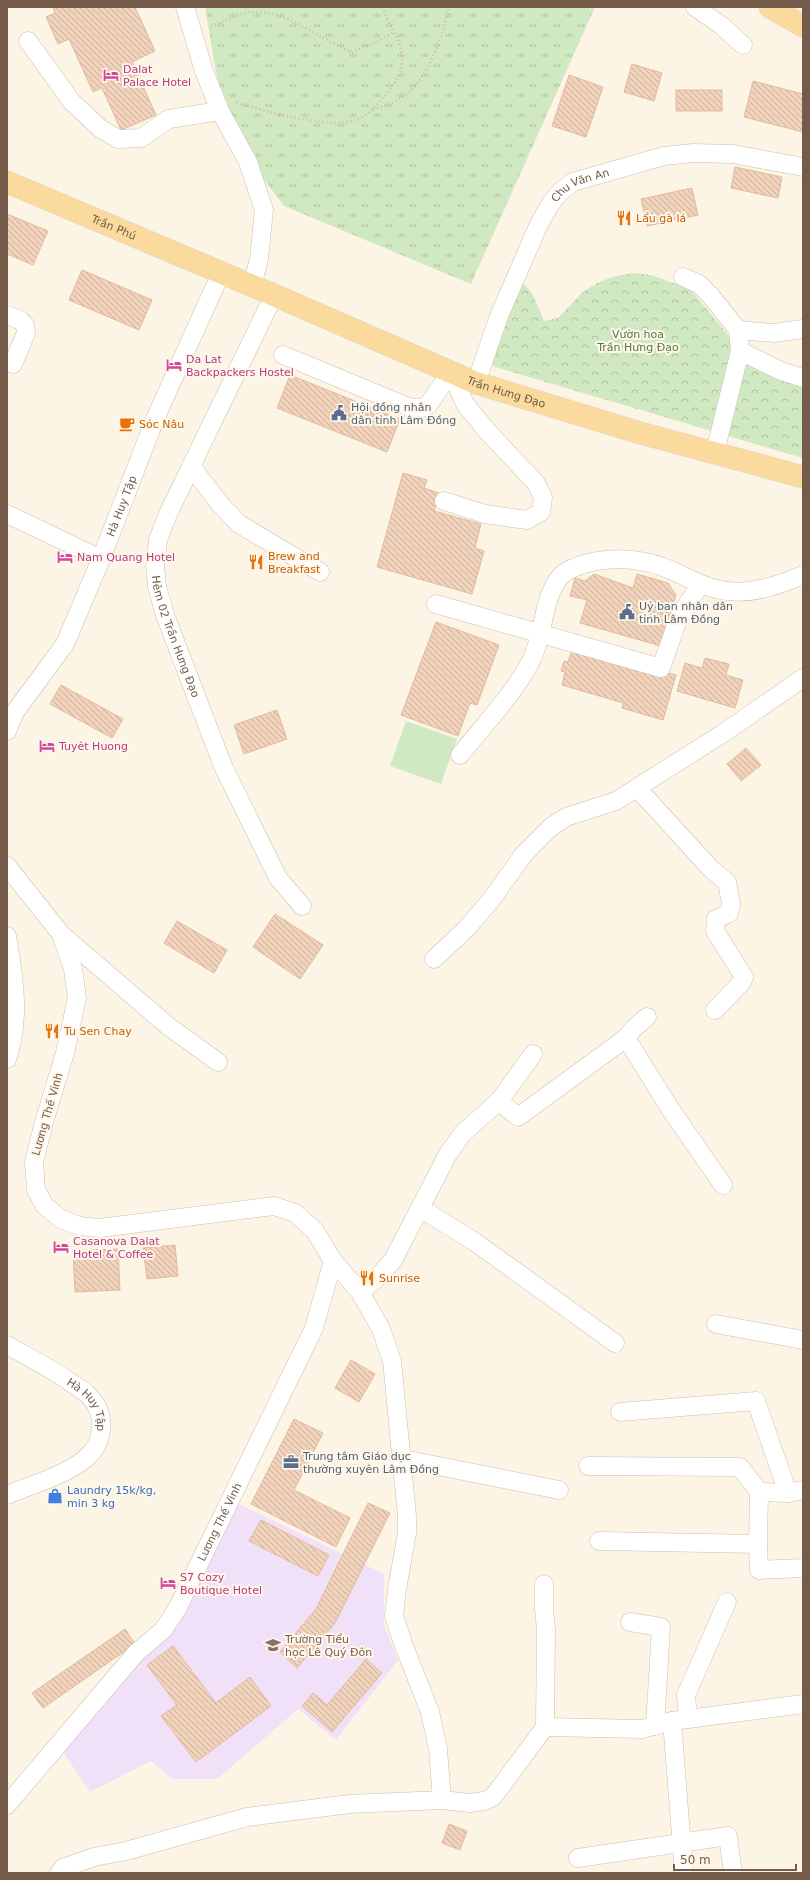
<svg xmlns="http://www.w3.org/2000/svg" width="810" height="1880" viewBox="0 0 810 1880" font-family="'DejaVu Sans',sans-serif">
	<defs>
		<pattern id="grass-tufts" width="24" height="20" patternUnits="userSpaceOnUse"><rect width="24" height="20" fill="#d1e9c3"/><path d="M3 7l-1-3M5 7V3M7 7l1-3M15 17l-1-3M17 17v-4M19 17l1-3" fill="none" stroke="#aec0a0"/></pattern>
		<pattern id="forest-crowns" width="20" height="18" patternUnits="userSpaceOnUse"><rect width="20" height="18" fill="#d1e9c3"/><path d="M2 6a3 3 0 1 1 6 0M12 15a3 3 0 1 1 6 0" fill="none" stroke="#aec0a0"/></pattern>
		<pattern id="building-back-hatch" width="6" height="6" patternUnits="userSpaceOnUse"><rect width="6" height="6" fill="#f1d3bc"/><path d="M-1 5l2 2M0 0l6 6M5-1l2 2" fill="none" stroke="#c8ae9b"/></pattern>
	</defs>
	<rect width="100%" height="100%" fill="#fcf4e4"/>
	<path fill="#f1e1f8" d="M239,1504L384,1574V1625L398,1660L336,1740L298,1709L217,1779H172L151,1761L90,1792L62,1750L181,1611Z"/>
	<path fill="url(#grass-tufts)" d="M205,7H595L471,284L284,206L262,177L240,134L217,78Z"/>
	<path fill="url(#forest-crowns)" d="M633,273L651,275L690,289L728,335L747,365L803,384V458L495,367L488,362L522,282L532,293L544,321L558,318L583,292L597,283L612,277Z"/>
	<path fill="#d1e9c3" d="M406,721L457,739L441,784L390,766Z"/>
	<g fill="url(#building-back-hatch)" stroke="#e4ba9d">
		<path d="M53,7H135L155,51L132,62L156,115L121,130L102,88L93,92L69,39L58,44L46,17L55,13Z"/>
		<path d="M632,64L662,73L654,101L624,92Z"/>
		<path d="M569,75L603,87L586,137L552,126Z"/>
		<path d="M753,81L803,94V132L744,117Z"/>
		<rect x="676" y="90" width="46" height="21"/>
		<path d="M735,167L782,177L778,198L731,188Z"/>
		<path d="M692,188L698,215L647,226L641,199Z"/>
		<path d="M7,214L48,231L33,265L7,254Z"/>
		<path d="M82,270L152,300L139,330L69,300Z"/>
		<path d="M290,375L400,419L387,452L277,408Z"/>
		<path d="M403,473L427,480L424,488L439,493L434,511L481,524L475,548L484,551L472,594L377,567Z"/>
		<path d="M594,574L633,588L637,574L668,583L676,595L661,646L580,623L587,600L570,596L575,578L585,581Z"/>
		<path d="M436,622L499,645L477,705L470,703L458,736L401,715Z"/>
		<path d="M572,650L635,663L676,675L663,720L622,708L623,703L562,685L565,672L561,671L564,661L568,662Z"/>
		<path d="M705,658L729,664L726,675L743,680L735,708L677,691L685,663L702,668Z"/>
		<path d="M61,685L123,719L112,738L50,704Z"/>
		<path d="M277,710L287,739L244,754L234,725Z"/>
		<path d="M746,748L761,765L741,781L727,764Z"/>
		<path d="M275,914L323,945L300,979L253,947Z"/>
		<path d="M177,921L227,950L214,973L164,943Z"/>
		<path d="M175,1245L178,1276L147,1279L143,1248Z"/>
		<path d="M118,1249L120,1290L75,1292L73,1251Z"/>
		<path d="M351,1360L375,1374L359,1402L335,1388Z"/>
		<path d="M294,1419L323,1433L294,1490L350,1518L336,1547L251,1504Z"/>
		<path d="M368,1503L390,1513L335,1623L297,1668L280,1652L316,1609Z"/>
		<path d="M261,1520L329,1555L318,1576L249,1541Z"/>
		<path d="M125,1629L135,1644L43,1708L32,1693Z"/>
		<path d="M173,1646L216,1703L250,1677L271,1706L196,1762L161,1716L177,1705L147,1665Z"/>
		<path d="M366,1659L382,1673L332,1732L302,1706L313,1693L327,1705Z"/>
		<path d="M449,1824L467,1831L460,1850L442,1843Z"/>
	</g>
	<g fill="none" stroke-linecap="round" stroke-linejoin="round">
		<defs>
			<g id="minor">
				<path d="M185,7L204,71L220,111L248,162L264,210L259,259L252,286"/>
				<path d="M695,7L722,26L743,45"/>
				<path d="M28,41L72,102L101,129L118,139L141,138L169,119L220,111"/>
				<path d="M683,277L699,284L710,295L738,330L740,351L715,452"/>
				<path id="s1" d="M274,295L168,514L158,540L155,565L157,586L165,615L223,766L278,878L302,906"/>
				<path d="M7,315L20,320L25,325L26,333L13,364"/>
				<path d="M738,330L774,333L803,329"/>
				<path d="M740,351L781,371L803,378"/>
				<path d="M283,355L411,408H422L428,405L451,372"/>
				<path id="s2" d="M476,383L499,316L539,224L551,203L561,191L573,182L664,156L693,153L733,154L803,167"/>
				<path d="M191,466L220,504L239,524L320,572"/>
				<path d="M444,501L485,514L527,520L541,512L543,498L536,483L487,431L465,404L451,372"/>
				<path d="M7,514L101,559"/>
				<path d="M436,604L661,668L679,617L700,585"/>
				<path id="s3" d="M7,731L15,712L65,644L101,559L155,419L221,273"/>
				<path d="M460,755C484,725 513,695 531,661C544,635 542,601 559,578C564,571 579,565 588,563C616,556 647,559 673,571C689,578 703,587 721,590C746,596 780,585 803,575"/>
				<path d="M637,788L711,869L727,882L731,904L729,913L716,919L715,931L744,977L742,982L715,1010"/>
				<path d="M7,866L61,934L73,969L77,998L65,1053L44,1122L34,1162L36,1190L45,1206L61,1219L79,1226L100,1228L274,1206L295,1213L315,1231L333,1261L360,1292L381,1329L392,1361L407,1516V1533L397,1589L394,1616L404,1646L430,1712L438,1749L442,1800"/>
				<path d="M61,934L168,1026L218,1062"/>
				<path d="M7,936C14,977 21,1019 7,1059"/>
				<path d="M434,959L466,929L491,900L524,854L551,827L566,817L616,801L722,734L803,678"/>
				<path d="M626,1038L671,1110L723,1185"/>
				<path d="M499,1101L533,1054"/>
				<path d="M420,1208L475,1242L615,1343"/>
				<path d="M360,1292L376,1279L393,1260L448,1154L463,1133L499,1101L518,1117L626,1038L633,1029L647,1017"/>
				<path d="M716,1324L803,1340"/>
				<path id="s4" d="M7,1345C28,1357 50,1368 70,1382C76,1386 83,1390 88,1395C107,1413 105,1443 85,1459C62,1477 33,1484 7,1495"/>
				<path d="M620,1412L756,1401L788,1493"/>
				<path d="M403,1459L559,1490"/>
				<path d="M588,1466L740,1467L759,1492L758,1544L599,1541"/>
				<path d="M759,1492L788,1493L803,1490"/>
				<path d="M758,1544L759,1570L803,1568"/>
				<path d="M630,1622L661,1627L655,1726"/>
				<path d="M688,1719L686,1695L727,1602"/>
				<path d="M672,1721L684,1873"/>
				<path d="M545,1727L642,1729L672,1721L803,1704"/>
				<path id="s5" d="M7,1805L136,1653L163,1630L177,1609L314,1328L333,1261"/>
				<path d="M578,1858L728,1836L733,1873"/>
				<path d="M59,1873L63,1868L94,1857L126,1851L247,1817L350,1804L442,1800L470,1803L484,1801L493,1797L545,1727L546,1630L544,1609V1584"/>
			</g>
			<g id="major">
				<path d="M770,7L803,26"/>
				<path id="s6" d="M7,182L274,295L476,383L637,432L803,477"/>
			</g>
		</defs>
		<use href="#minor" stroke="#cfbeae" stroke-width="19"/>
		<use href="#major" stroke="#dbd4d0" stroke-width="23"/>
		<g stroke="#d6b69f" stroke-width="2.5" stroke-dasharray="1 3" stroke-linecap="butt">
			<path d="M383,7L385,14L394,32"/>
			<path d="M211,26C224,22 239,13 252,12C287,10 320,39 351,52L373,44L394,32C405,53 406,69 391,88C384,97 371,113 360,118C331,132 264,110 234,102"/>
			<path d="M373,109C384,106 394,103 404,96C428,80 443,34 449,7"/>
		</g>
		<use href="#minor" stroke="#fff" stroke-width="18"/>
		<use href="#major" stroke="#fadb9d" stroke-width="22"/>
	</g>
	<defs>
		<symbol id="hotel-bare" viewBox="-9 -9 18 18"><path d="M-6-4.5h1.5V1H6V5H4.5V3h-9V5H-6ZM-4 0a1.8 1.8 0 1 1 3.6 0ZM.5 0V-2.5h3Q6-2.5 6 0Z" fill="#d1479c" stroke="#fff8ea" stroke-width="2.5" paint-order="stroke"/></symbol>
		<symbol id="restaurant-bare" viewBox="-9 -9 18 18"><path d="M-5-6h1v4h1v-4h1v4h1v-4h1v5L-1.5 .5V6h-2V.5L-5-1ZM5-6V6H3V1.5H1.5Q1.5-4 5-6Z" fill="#e8710a" stroke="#fff8ea" stroke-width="2.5" paint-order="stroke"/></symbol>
		<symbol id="civic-bare" viewBox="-9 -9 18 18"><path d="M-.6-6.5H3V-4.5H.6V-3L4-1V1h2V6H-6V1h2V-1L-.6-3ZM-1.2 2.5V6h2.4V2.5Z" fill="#5c6f8a" stroke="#fff8ea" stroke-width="2.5" paint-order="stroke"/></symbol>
		<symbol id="cafe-bare" viewBox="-9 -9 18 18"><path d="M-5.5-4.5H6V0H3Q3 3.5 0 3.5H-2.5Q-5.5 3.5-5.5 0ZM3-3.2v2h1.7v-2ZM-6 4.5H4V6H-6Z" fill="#e8710a" stroke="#fff8ea" stroke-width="2.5" paint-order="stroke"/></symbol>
		<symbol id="office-bare" viewBox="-9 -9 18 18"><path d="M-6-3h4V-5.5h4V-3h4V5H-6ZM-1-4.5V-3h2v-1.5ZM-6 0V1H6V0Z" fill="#5c6f8a" stroke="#fff8ea" stroke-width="2.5" paint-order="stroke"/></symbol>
		<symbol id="shop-bare" viewBox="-9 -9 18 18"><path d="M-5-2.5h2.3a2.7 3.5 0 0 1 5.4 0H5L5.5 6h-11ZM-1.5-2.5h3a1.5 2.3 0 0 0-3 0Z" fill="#3f7fe0" stroke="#fff8ea" stroke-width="2.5" paint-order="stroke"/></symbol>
		<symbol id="school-bare" viewBox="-9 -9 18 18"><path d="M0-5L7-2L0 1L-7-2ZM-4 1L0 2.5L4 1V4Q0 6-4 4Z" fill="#8d6e63" stroke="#fff8ea" stroke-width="2.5" paint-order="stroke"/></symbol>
	</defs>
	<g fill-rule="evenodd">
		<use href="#hotel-bare" x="100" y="64" width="22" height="22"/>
		<use href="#restaurant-bare" x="613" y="207" width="22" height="22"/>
		<use href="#hotel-bare" x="163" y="354" width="22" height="22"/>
		<use href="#civic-bare" x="328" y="402" width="22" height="22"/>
		<use href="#cafe-bare" x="116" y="413" width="22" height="22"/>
		<use href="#hotel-bare" x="54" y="546" width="22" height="22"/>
		<use href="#restaurant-bare" x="245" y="551" width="22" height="22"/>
		<use href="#civic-bare" x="616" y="601" width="22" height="22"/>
		<use href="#hotel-bare" x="36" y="735" width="22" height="22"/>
		<use href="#restaurant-bare" x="41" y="1020" width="22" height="22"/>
		<use href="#hotel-bare" x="50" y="1236" width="22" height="22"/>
		<use href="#restaurant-bare" x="356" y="1267" width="22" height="22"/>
		<use href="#office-bare" x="280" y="1451" width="22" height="22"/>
		<use href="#shop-bare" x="44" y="1485" width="22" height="22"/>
		<use href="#hotel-bare" x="157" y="1572" width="22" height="22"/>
		<use href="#school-bare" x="262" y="1634" width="22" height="22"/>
	</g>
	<g text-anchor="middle" stroke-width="4" stroke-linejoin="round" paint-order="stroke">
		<g font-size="11" fill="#b23c85" stroke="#fff8ea" text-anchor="start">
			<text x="123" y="73">Dalat<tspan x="123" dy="13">Palace Hotel</tspan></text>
			<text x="186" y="363">Da Lat<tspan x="186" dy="13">Backpackers Hostel</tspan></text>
			<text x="77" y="561">Nam Quang Hotel</text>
			<text x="59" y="750">Tuyêt Huong</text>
			<text x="73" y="1245">Casanova Dalat<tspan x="73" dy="13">Hotel &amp; Coffee</tspan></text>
			<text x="180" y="1581">S7 Cozy<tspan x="180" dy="13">Boutique Hotel</tspan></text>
		</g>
		<g font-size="11" fill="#745b4a" stroke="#fff8ea">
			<text dy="4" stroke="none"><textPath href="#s2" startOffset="231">Chu Văn An</textPath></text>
			<text dy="4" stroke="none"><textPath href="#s6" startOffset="116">Trần Phú</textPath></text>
			<text dy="4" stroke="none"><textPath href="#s6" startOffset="542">Trần Hưng Đạo</textPath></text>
			<text dy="4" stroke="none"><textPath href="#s3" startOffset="254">Hà Huy Tập</textPath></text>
			<text dy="4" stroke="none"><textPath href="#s1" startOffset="371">Hẻm 02 Trần Hưng Đạo</textPath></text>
			<text transform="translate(47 1114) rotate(-74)" y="4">Lương Thế Vinh</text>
			<text dy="4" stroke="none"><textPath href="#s4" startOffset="103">Hà Huy Tập</textPath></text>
			<text dy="4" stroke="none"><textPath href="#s5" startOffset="357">Lương Thế Vinh</textPath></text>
		</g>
		<g font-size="11" fill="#c56008" stroke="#fff8ea" text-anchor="start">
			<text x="636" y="222">Lẩu gà lá</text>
			<text x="139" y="428">Sóc Nâu</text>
			<text x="268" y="560">Brew and<tspan x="268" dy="13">Breakfast</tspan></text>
			<text x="64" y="1035">Tu Sen Chay</text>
			<text x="379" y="1282">Sunrise</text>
		</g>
		<g font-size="11" fill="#517a42" stroke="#fff8ea">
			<text x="638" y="338">Vườn hoa<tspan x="638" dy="13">Trần Hưng Đạo</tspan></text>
		</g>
		<g font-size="11" fill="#4e5e75" stroke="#fff8ea" text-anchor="start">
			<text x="351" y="411">Hội đồng nhân<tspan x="351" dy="13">dân tỉnh Lâm Đồng</tspan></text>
			<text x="639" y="610">Uỷ ban nhân dân<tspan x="639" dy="13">tỉnh Lâm Đồng</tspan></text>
			<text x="303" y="1460">Trung tâm Giáo dục<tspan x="303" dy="13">thường xuyên Lâm Đồng</tspan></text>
		</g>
		<g font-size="11" fill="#366cbe" stroke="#fff8ea" text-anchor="start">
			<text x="67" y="1494">Laundry 15k/kg,<tspan x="67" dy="13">min 3 kg</tspan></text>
		</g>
		<g font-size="11" fill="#785e54" stroke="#fff8ea" text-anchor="start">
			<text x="285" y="1643">Trường Tiểu<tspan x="285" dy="13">học Lê Quý Đôn</tspan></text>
		</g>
	</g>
	<rect width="810" height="1880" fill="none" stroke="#745b4a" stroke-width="16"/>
	<path d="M674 1864v6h122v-6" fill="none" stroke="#745b4a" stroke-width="2"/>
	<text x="680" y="1864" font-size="12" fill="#745b4a" stroke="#fff8ea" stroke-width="3" paint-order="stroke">50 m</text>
</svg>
